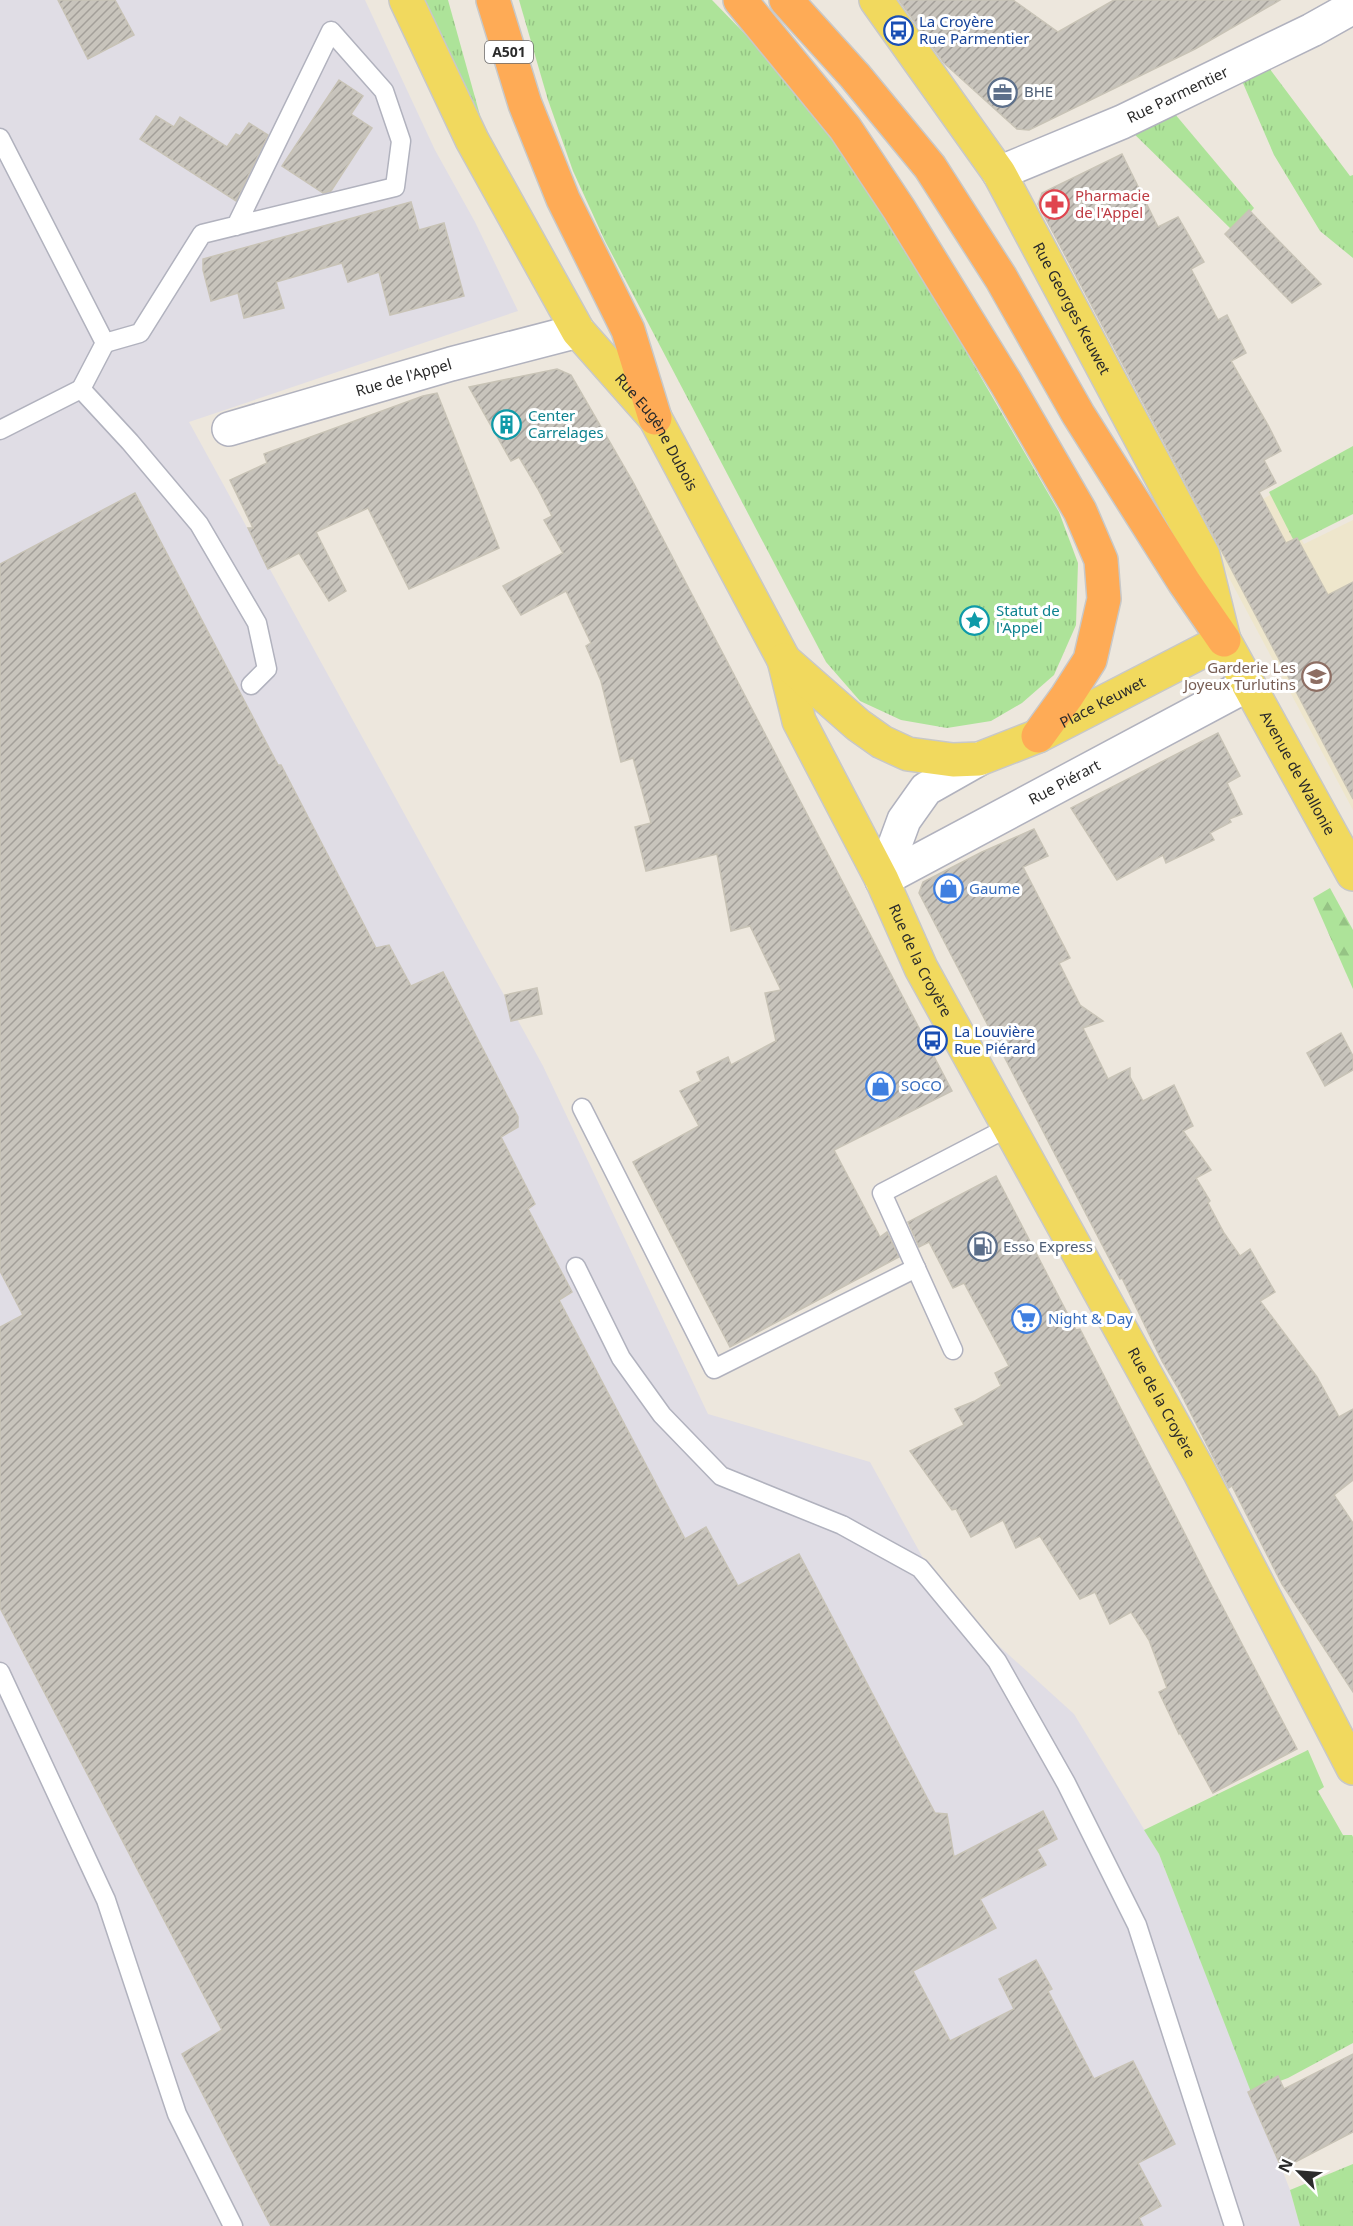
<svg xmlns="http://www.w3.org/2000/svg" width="1353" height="2226" viewBox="0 0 1353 2226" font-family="'Noto Sans',sans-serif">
	<defs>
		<pattern id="grass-tufts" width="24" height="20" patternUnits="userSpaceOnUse" patternTransform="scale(1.5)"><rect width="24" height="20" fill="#ade399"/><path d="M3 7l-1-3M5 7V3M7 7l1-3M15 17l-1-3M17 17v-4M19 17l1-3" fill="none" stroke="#95c384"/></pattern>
		<pattern id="forest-firs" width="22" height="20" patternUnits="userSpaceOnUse" patternTransform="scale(1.5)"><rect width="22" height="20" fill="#ade399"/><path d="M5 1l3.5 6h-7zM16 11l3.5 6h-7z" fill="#95c384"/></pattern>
		<pattern id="building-hatch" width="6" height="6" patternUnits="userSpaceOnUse" patternTransform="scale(1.5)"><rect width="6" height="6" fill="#c8c4bc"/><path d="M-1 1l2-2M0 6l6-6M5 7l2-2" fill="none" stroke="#a39f99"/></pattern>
	</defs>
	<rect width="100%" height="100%" fill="#ede7dd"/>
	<path fill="#e0dde5" d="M0,0H365L435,150L475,222L518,311L189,422L543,1066L708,1414L870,1462L944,1596L1074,1714L1159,1854L1290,2190L1300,2226H0Z"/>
	<path fill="#eee6cc" d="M1274,493L1304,544L1353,520V810L1204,531Z"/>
	<g fill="url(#grass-tufts)">
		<path d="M421,0H448L481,119Z"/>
		<path d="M519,0H712L780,70L808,104L881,205L1059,512L1078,563L1076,625L1054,675L1022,703L991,721L947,728L901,720L860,701L826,662L605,241L573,171L548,100Z"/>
		<path d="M1260,56L1350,176L1353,175V258L1320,231L1274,155L1236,67Z"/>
		<path d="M1164,101L1254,208L1234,232L1122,122Z"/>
		<path d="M1353,446V514L1295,543L1269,492Z"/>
		<path d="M1308,1750L1324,1787L1318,1791L1343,1835H1352L1353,1837V2043L1288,2078L1251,2092L1159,1854L1144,1830Z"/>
		<path d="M1353,2164V2226H1300L1290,2190Z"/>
	</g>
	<path fill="url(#forest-firs)" d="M1330,888L1353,930V989L1313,898Z"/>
	<g fill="url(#building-hatch)" stroke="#c8c3b6" stroke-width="1.5">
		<path d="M58,0H115L134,35L88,59Z"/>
		<path d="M899,0H1013L1058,32L1114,0H1280L1195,49L1029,130L1017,129L944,63Z"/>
		<path d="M339,80L363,96L351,114L372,128L331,191L323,193L282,166Z"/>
		<path d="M156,116L174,127L180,117L227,147L236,134L240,136L249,123L268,135L236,201L140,139Z"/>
		<path d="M1122,154L1158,227L1178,217L1204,262L1191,269L1218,320L1227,315L1246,353L1231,361L1268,425L1281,451L1264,460L1276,483L1259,492L1286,543L1297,538L1328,595L1353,582V799L1038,204L1042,193Z"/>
		<path d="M411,202L419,230L444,223L464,296L390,315L379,272L348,282L342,263L276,282L284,308L244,318L238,293L211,301L203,270V259Z"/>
		<path d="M1249,210L1270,232L1321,284L1292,303L1279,290L1225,234Z"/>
		<path d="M557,369L571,375L633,482L952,1091L834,1150L880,1237L887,1232L899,1257L730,1347L633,1162L699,1126L680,1091L701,1081L697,1072L728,1057L731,1065L776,1041L765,993L781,990L750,926L731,931L717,854L646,871L635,827L651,823L633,758L621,762L601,681L586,646L591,643L566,591L521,615L503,586L563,553L544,520L552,516L538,489L519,457L511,461L469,387Z"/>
		<path d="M437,393L499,548L409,589L368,508L316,532L346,591L329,601L299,553L268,569L248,528H253L230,480L267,463L264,454L423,396Z"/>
		<path d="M135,493L278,765H281L376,948L389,945L411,986L443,972L518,1117V1127L501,1137L535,1204L528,1209L572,1292L559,1300L685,1539L706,1527L738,1586L799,1554L935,1813L947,1814L954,1857L1043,1811L1057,1839L1037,1849L1046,1865L980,1899L996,1928L913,1971L950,2041L1014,2009L999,1979L1036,1960L1052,1989L1048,1991L1094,2079L1133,2061L1175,2144L1138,2163L1161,2206L1139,2218L1143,2226H271L182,2054L222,2030L0,1608V1327L23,1315L0,1271V564Z"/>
		<path d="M1218,733L1240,776L1227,783L1242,814L1229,819L1231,822L1210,833L1214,840L1166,863L1163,855L1117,880L1071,808Z"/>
		<path d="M1034,829L1048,856L1023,867L1070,958L1059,963L1080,1005L1103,1021L1083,1028L1108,1079L1130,1068V1077L1143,1101L1174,1085L1193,1126L1183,1131L1211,1170L1196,1178L1210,1201L1208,1203L1224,1233L1240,1256L1250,1249L1275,1292L1260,1301L1317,1377L1339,1417L1353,1409V1480L1334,1495L1353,1523V1692L1282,1584L1232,1486L1229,1488L1178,1388L1162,1361L1122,1278L1120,1279L919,893L923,882L982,852Z"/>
		<path d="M537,988L542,1014L511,1021L505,995Z"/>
		<path d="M1341,1033L1353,1056V1070L1325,1086L1307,1053Z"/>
		<path d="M996,1176L1076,1330L1080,1329L1211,1585L1297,1749L1213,1793L1180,1733L1179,1734L1159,1692L1167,1688L1149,1640L1131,1612L1110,1624L1095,1592L1080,1599L1040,1536L1016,1548L1003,1520L971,1537L956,1509L952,1510L910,1451L964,1425L955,1409L975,1401L1001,1386L995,1373L1009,1366L964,1283L953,1288L929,1242L919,1247L908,1222Z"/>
		<path d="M1353,2054V2132L1282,2169L1248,2092L1278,2076L1284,2089Z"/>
	</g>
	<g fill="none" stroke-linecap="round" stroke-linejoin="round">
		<defs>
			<g id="service">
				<path d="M0,138L105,343L81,389L130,442L199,524L257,623L267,669L251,685"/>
				<path d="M105,343L140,333L202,234L395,187L401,141L384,91L331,31L236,226"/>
				<path d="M0,430L81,389"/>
				<path d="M582,1108L714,1369L916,1268"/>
				<path d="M576,1267L621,1358L662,1415L721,1476L842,1525L920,1568L997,1661L1066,1783L1137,1925L1234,2226"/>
				<path d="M953,1350L882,1193L1009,1127"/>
				<path d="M0,1672L106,1900L177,2114L233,2226"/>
			</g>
			<g id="minor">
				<path id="s1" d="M999,173L1122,122L1312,30L1353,7"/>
				<path id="s2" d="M229,429L451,364L578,331"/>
				<path id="s3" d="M882,880L1247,685"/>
				<path d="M882,880L904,820L926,789L979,759"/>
			</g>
			<g id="primary">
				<path id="s4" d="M406,0L472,140L578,331L655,418L784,660L799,721L882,880L921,968L1199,1471L1353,1768"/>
				<path id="s5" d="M876,0L999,173L1203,555L1224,640L1353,874"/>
				<path id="s6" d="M784,660L858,725L882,742L908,754L953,760L979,759L1038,736L1224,640"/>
			</g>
			<g id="motorway">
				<path d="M493,0L525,104L563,199L628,330L655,418"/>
				<path d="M740,0L845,128L899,209L1006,383L1080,511L1101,560L1104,599L1090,660L1067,696L1038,736"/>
				<path d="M786,0L855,76L930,167L1001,278L1078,414L1184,582L1224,640"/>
			</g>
		</defs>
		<use href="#service" stroke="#b1b2be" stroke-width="21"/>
		<use href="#minor" stroke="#b1b2be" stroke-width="36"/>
		<use href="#primary" stroke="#c8c8c8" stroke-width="36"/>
		<use href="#motorway" stroke="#c8c8c8" stroke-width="36"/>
		<use href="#service" stroke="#fff" stroke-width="18"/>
		<use href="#minor" stroke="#fff" stroke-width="33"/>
		<use href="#primary" stroke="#f1d95e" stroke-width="33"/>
		<use href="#motorway" stroke="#feab56" stroke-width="33"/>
	</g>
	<defs>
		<symbol id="bus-ring" viewBox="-11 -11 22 22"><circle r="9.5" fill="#fff" stroke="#1a4fb4" stroke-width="1.5"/><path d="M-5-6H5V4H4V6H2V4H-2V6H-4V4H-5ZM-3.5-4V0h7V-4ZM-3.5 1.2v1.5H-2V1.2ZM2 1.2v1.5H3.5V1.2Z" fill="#1a4fb4"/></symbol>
		<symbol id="office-ring" viewBox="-11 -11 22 22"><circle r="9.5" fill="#fff" stroke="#5c6f8a" stroke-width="1.5"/><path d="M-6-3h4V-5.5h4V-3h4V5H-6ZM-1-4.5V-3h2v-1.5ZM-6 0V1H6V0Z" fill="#5c6f8a"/></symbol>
		<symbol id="pharmacy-ring" viewBox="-11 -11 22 22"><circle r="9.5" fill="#fff" stroke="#e0444e" stroke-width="1.5"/><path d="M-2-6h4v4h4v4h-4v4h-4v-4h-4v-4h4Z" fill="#e0444e"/></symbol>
		<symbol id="building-ring" viewBox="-11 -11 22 22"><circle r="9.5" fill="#fff" stroke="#0f9aa8" stroke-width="1.5"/><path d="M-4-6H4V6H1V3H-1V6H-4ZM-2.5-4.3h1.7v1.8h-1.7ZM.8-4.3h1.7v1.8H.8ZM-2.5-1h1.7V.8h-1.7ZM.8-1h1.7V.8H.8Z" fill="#0f9aa8"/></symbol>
		<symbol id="sight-ring" viewBox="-11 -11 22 22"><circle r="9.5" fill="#fff" stroke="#0f9aa8" stroke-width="1.5"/><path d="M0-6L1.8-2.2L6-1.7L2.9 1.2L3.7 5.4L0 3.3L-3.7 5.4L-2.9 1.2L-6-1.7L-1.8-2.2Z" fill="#0f9aa8"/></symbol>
		<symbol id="school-ring" viewBox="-11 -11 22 22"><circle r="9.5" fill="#fff" stroke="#8d6e63" stroke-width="1.5"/><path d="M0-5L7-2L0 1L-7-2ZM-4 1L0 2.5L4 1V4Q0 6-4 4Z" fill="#8d6e63"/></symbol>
		<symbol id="shop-ring" viewBox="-11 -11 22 22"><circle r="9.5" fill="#fff" stroke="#3f7fe0" stroke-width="1.5"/><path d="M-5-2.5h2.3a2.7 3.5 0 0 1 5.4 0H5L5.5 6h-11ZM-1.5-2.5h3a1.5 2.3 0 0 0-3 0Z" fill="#3f7fe0"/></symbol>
		<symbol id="fuel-ring" viewBox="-11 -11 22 22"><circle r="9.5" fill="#fff" stroke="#5c6f8a" stroke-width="1.5"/><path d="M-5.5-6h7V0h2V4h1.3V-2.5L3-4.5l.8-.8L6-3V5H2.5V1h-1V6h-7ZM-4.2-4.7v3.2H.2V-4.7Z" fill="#5c6f8a"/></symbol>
		<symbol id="supermarket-ring" viewBox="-11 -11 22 22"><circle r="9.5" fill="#fff" stroke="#3f7fe0" stroke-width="1.5"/><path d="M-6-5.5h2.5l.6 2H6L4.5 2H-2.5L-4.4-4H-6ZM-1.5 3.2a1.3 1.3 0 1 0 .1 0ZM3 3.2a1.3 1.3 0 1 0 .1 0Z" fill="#3f7fe0"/></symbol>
	</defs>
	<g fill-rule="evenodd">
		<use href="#bus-ring" x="882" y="14" width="33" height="33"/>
		<use href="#office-ring" x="986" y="76" width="33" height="33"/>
		<use href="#pharmacy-ring" x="1038" y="188" width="33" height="33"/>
		<use href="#building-ring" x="490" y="408" width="33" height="33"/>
		<use href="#sight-ring" x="958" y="604" width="33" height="33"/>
		<use href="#school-ring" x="1300" y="660" width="33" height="33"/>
		<use href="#shop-ring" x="932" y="872" width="33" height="33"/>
		<use href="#bus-ring" x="916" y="1024" width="33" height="33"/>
		<use href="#shop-ring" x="864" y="1070" width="33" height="33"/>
		<use href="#fuel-ring" x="966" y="1230" width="33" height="33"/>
		<use href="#supermarket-ring" x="1010" y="1302" width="33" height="33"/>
	</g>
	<g text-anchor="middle" stroke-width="6" stroke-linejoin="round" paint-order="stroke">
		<rect fill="#fff" stroke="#6b6b6b" stroke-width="1.5" x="485" y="41" width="48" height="22" rx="4.5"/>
		<g font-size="14" font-weight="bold" fill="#2b2b2b">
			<text x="509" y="57">A501</text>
		</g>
		<g font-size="15" fill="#164399" stroke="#fff" text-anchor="start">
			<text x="919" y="27">La Croyère<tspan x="919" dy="17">Rue Parmentier</tspan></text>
			<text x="954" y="1037">La Louvière<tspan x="954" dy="17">Rue Piérard</tspan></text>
		</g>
		<g font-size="15" fill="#4e5e75" stroke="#fff" text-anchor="start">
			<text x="1024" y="97">BHE</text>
			<text x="1003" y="1252">Esso Express</text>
		</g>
		<g font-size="15" fill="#2b2b2b" stroke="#fff">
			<text dy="5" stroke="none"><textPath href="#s1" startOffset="195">Rue Parmentier</textPath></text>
			<text dy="5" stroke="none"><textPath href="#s5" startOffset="366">Rue Georges Keuwet</textPath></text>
			<text dy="5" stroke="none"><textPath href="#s2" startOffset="182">Rue de l'Appel</textPath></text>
			<text dy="5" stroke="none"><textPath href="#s4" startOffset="502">Rue Eugène Dubois</textPath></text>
			<text dy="5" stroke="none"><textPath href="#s6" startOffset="364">Place Keuwet</textPath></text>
			<text dy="5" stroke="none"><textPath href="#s5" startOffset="885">Avenue de Wallonie</textPath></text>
			<text dy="5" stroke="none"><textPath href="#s3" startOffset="207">Rue Piérart</textPath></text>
			<text dy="5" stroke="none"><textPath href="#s4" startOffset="1095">Rue de la Croyère</textPath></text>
			<text dy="5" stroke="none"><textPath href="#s4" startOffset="1599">Rue de la Croyère</textPath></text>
		</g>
		<g font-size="15" fill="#be3a42" stroke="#fff" text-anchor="start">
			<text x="1075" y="201">Pharmacie<tspan x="1075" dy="17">de l'Appel</tspan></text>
		</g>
		<g font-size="15" fill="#0d838f" stroke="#fff" text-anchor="start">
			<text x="528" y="421">Center<tspan x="528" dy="17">Carrelages</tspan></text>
			<text x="996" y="616">Statut de<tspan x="996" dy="17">l'Appel</tspan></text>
		</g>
		<g font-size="15" fill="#785e54" stroke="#fff" text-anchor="end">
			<text x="1296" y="673">Garderie Les<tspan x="1296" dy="17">Joyeux Turlutins</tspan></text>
		</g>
		<g font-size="15" fill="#366cbe" stroke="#fff" text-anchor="start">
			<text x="969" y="894">Gaume</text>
			<text x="901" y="1091">SOCO</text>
			<text x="1048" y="1324">Night &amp; Day</text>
		</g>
	</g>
	<g transform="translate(1299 2172) rotate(295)" stroke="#ffffff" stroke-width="4.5" paint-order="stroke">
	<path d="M0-4.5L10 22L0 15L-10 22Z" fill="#2b2b2b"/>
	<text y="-9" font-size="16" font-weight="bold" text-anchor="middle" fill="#2b2b2b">N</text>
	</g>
</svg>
